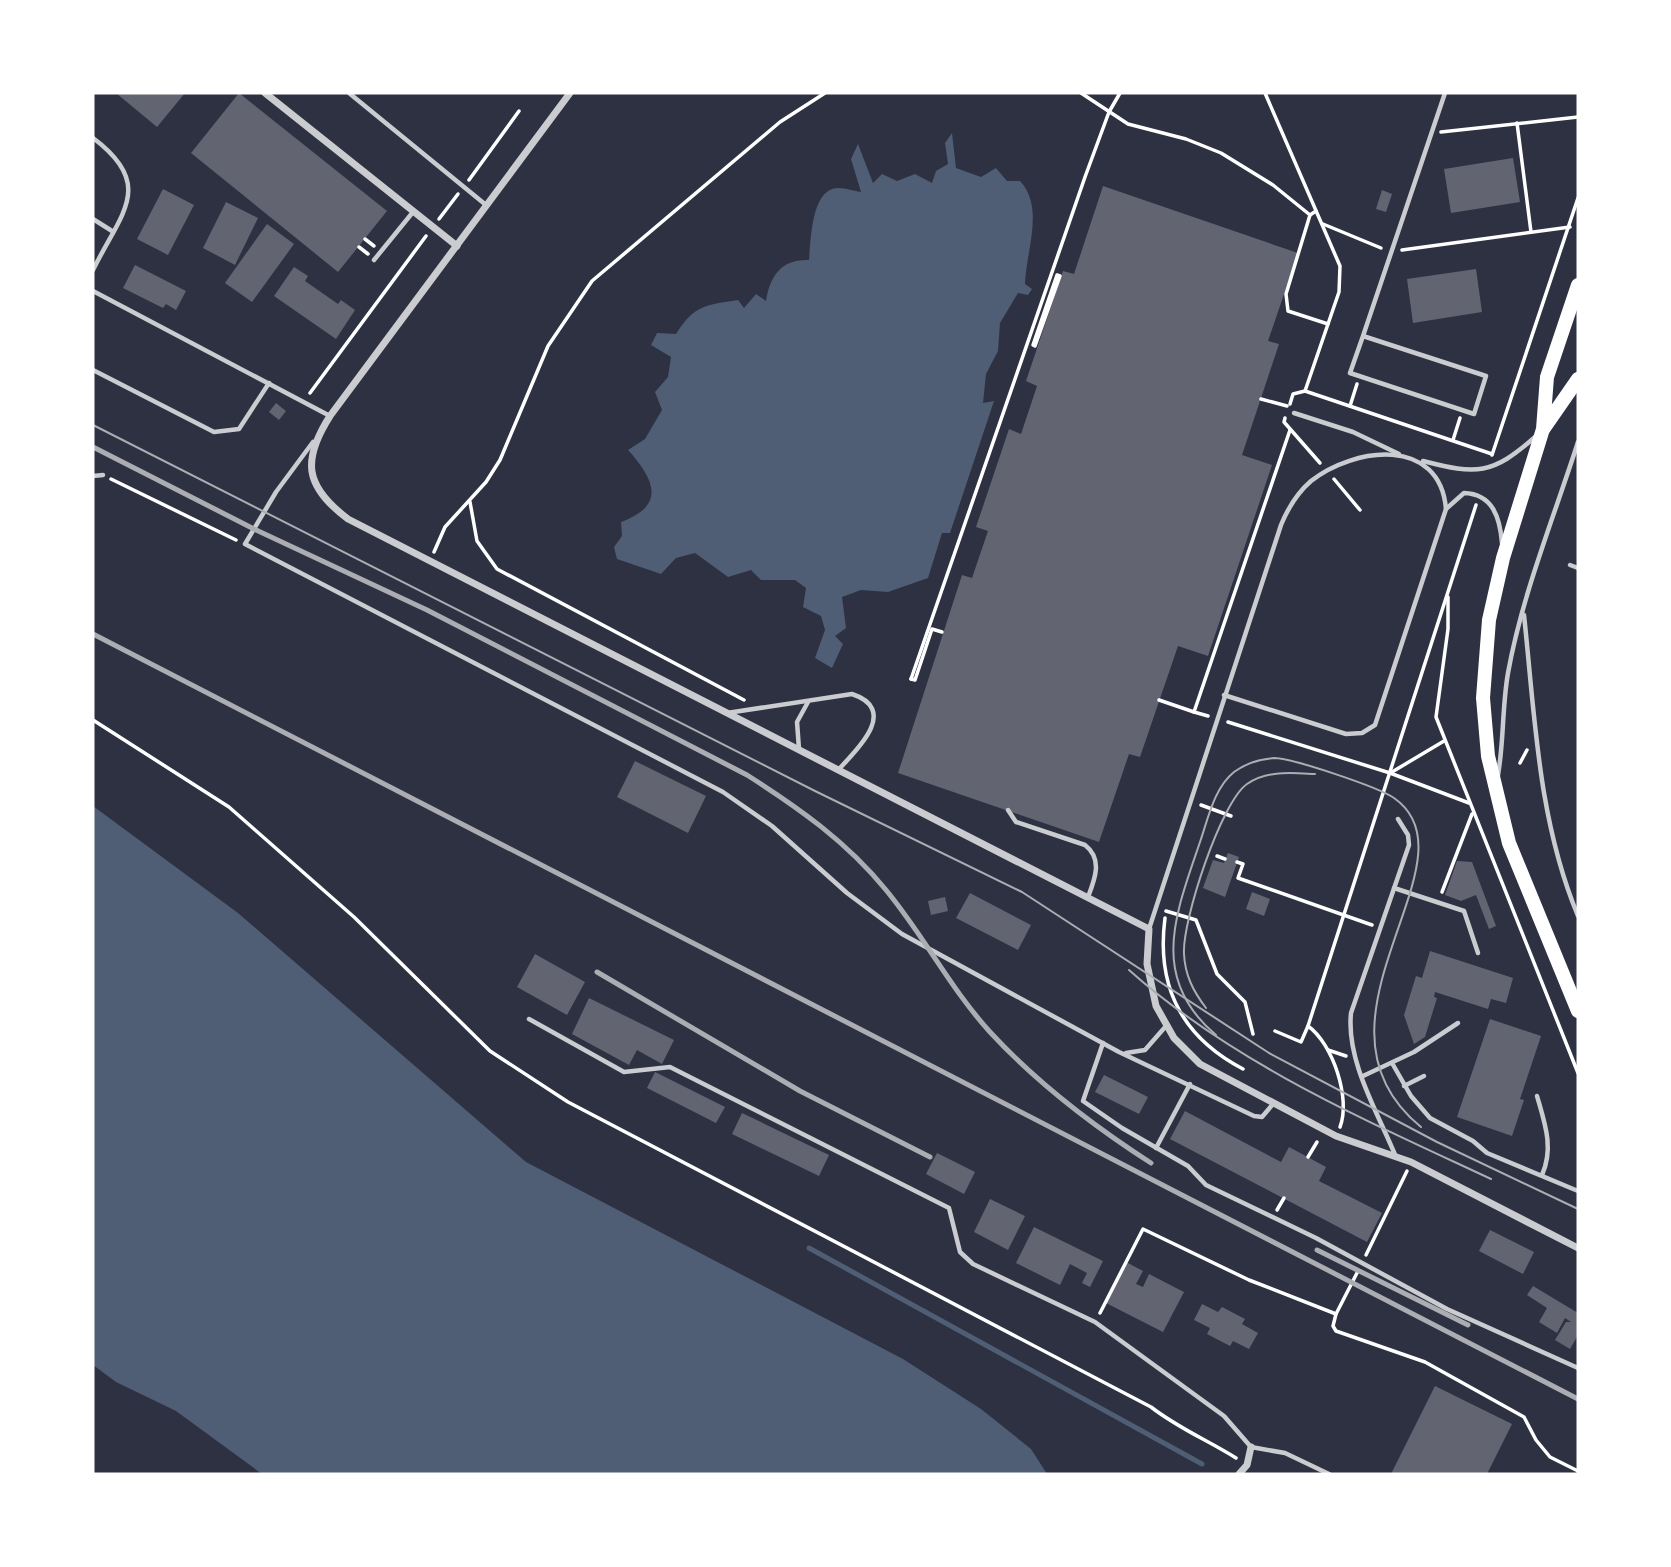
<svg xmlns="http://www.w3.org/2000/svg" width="1671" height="1567" viewBox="0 0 1671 1567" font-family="'Libre Baskerville',serif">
	<rect width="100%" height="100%" fill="#2d3142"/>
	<g fill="#4f5d75">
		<path d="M952,133L956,168L981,177L996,168L1007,181H1020C1045,208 1026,250 1025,284L1032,289L1028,295L1018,293L1000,323L998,351L986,374L983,403L994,401L950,533H942L928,578L888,592L861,590L842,597L846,628L835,636L843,644L832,668L815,658L825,630L821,616L803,607L806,588L795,580H761L751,570L728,577L695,553L676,558L661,574L617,559L614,547L622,536L621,522C667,505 654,479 628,450L645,439L662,410L655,392L668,377L671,357L651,345L657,333L676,334C694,305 706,305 738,300L744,308L756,294L766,301C770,276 781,259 809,260C811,241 811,187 839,188C846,188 854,191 861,192L851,159L858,144L873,183L882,174L897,181L915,174L932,183L936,171L948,164L945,143Z"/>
		<path d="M93,806L238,913L526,1162L903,1359L981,1409L1031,1449L1047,1474H262L176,1411L116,1382L93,1365Z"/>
	</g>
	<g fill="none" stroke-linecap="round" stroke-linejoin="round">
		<path stroke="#4f5d75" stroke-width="5" d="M809,1248L1202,1464"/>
	</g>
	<g fill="#626471">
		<path d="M116,93H185L157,127Z"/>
		<path d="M239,93L387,211L338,272L191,153Z"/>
		<path d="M1513,158L1520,202L1451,213L1444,169Z"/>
		<path d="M1103,186L1298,253L1268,341L1279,344L1242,455L1272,465L1208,656L1178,646L1140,757L1129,754L1099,842L898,773L962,575L972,578L988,531L976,527L1009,429L1021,434L1037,386L1026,381L1063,271L1074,274Z"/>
		<path d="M163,189L194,205L168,255L137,239Z"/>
		<path d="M1382,190L1392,194L1386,212L1376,209Z"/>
		<path d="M226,202L258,218L235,265L203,248Z"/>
		<path d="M267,224L294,244L252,302L225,283Z"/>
		<path d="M135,265L186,291L176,310L166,304L163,308L123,288Z"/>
		<path d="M294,267L308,276L305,281L338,304L341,300L355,310L336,339L274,296Z"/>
		<path d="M1476,269L1482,312L1413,323L1407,279Z"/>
		<path d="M276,403L286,411L279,420L269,412Z"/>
		<path d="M635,761L706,796L688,833L617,797Z"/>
		<path d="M1228,853L1239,857L1225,897L1203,888L1213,860L1224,863Z"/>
		<path d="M1457,861L1472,862L1496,926L1489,929L1476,895L1461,901L1445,895Z"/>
		<path d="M1252,892L1270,899L1264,916L1246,909Z"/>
		<path d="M970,893L1031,925L1018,950L956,918Z"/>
		<path d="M945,897L948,911L931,915L928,901Z"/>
		<path d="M1430,951L1513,978L1506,1003L1491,999L1488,1009L1435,992L1434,997L1437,998L1425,1037L1414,1044L1404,1015L1416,976L1422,978Z"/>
		<path d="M535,954L585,982L567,1015L517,987Z"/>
		<path d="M589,998L674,1040L662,1064L637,1050L629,1065L572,1034Z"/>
		<path d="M1490,1019L1541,1036L1520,1099L1524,1100L1512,1136L1457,1117Z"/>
		<path d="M655,1072L725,1107L716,1123L647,1088Z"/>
		<path d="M1104,1075L1148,1097L1139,1114L1095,1092Z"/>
		<path d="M1185,1111L1281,1162L1289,1147L1326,1167L1319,1181L1382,1213L1367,1242L1170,1139Z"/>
		<path d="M742,1113L829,1155L819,1176L732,1134Z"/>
		<path d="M937,1153L975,1172L964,1194L926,1174Z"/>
		<path d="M990,1199L1025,1216L1008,1250L974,1232Z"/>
		<path d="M1034,1227L1103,1261L1090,1287L1082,1283L1087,1273L1070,1264L1060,1285L1016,1263Z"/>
		<path d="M1490,1230L1534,1252L1523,1274L1479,1251Z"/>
		<path d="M1126,1262L1143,1271L1136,1284L1143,1287L1149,1274L1184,1292L1163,1332L1106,1303Z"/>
		<path d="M1533,1286L1578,1313V1335L1570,1349L1555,1340L1566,1322H1571L1565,1318L1557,1333L1539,1322L1547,1308L1527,1295Z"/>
		<path d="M1202,1304L1218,1312L1222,1307L1245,1319L1242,1324L1258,1333L1249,1349L1233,1341L1230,1346L1207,1334L1210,1328L1194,1320Z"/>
		<path d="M1435,1386L1512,1424L1487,1474H1391Z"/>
	</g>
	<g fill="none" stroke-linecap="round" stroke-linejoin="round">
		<g stroke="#fff" stroke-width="3.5">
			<path d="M1081,93L1128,124L1186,139L1221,153L1273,185L1310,215L1316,211"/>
			<path d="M1265,93L1340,266L1339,292L1305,391L1492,454"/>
			<path d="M1517,123L1531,232"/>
			<path d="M1441,132L1578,117"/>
			<path d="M469,180L519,111"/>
			<path d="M1310,215L1286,294L1288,311L1328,324"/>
			<path d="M439,219L458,194"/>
			<path d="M1323,224L1381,248"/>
			<path d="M365,239L374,246"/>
			<path d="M359,247L368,254"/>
			<path d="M1402,250L1570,227"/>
			<path d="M1057,275L1060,276L1035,346L1033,345Z"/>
			<path d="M310,393L426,236"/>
			<path d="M1261,399L1287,406"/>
			<path d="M1290,404L1293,394L1305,391"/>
			<path d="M1350,406L1357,384"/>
			<path d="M1285,418L1284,422L1320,463"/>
			<path d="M1453,440L1460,418"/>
			<path d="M1492,455L1578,198"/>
			<path d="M111,479L236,540"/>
			<path d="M1334,479L1360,510"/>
			<path d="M470,502L477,541L497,569L744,700"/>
			<path d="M434,552L445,527L486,482L500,460L548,346L592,281L780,122L825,93"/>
			<path d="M1448,597V629L1436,717L1578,1073"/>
			<path d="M911,679L1085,177L1109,112L1120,93"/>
			<path d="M911,679L915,680L932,629L942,632"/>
			<path d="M1159,700L1194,712"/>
			<path d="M1208,716L1194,712L1290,430"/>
			<path d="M93,720L229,807L354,917L490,1051L568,1102L1151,1407C1178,1428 1207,1440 1236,1458"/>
			<path d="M1228,722L1390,773L1469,803"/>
			<path d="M1520,763L1527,750"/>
			<path d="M1392,772L1444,741"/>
			<path d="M1201,805L1231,816"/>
			<path d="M1217,856L1225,859"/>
			<path d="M1237,862L1243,864L1238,878L1372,925"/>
			<path d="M1442,892L1472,814"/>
			<path d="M1166,911L1196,920L1217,974L1245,1002L1253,1034"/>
			<path d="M1165,918C1156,986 1182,1037 1243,1069"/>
			<path d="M1308,1026C1333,1044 1351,1099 1340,1127"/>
			<path d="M1275,1031L1301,1042L1308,1026L1476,505"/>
			<path d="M1328,1050L1346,1056"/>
			<path d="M1308,1157L1317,1142"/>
			<path d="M1277,1210L1284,1198"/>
			<path d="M1366,1255L1407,1171"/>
			<path d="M1100,1313L1143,1229L1249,1280L1336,1314L1358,1271"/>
			<path d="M1336,1314L1333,1326L1336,1331L1425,1362L1524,1417L1536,1440L1550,1457L1578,1471"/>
		</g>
		<g stroke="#caccd0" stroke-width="4.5">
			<path d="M349,93L486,205"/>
			<path d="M93,138C156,185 121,213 93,270"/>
			<path d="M93,219L112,231"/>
			<path d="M374,260L413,212"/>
			<path d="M93,291L330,416"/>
			<path d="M1363,336L1486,376L1474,414L1350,373L1363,336L1445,93"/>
			<path d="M93,370L214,432L239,429L269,383"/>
			<path d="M1294,413L1353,432L1399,454"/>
			<path d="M313,442L276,492L245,544L723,792L772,826L847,893L902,934L1119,1052L1254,1116L1262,1117L1273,1104"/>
			<path d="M1423,461C1477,475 1492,475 1535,437"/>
			<path d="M93,476L103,475"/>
			<path d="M1570,565L1578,568"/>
			<path d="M1524,615C1535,717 1538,820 1578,916"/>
			<path d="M1224,695L1346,734L1362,733L1375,725L1446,509L1464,493C1493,494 1500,518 1502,543"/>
			<path d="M727,713L852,694C900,710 856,751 838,770"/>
			<path d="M799,749L797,722L808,702"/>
			<path d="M1498,775C1504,741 1502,707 1508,673C1522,595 1554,517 1578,442"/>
			<path d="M1008,810L1016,822L1085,845C1103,859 1095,879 1088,897"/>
			<path d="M1394,888L1464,911L1478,953"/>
			<path d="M1149,929L1281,525C1288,508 1296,494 1311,481C1354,447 1440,436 1446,509"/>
			<path d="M529,1019L624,1072L670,1067L949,1208L960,1252L973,1264L1095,1322L1224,1416L1251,1447L1285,1453L1329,1474"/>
			<path d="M1103,1043L1083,1101L1122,1128L1188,1166L1206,1185L1316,1238L1447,1309L1578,1368"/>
			<path d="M1126,1053L1145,1050L1166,1026"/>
			<path d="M1392,1063L1411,1096L1430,1118L1473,1141L1487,1153L1578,1191"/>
			<path d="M1363,1076L1414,1052L1458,1023"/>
			<path d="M1404,1086L1424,1076"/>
			<path d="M1537,1096C1545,1124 1554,1148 1542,1175"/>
			<path d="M1156,1148L1190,1084"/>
			<path d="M1396,1157C1378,1113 1346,1061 1351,1013L1409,845L1408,835L1398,819"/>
		</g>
		<g stroke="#caccd0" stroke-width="7">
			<path d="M265,93L457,246"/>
			<path d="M570,93L330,416C302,460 304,486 348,519L1149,929L1147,964L1156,1006L1174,1038L1200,1064L1336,1136L1411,1162L1578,1248"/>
			<path d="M1239,1474L1247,1465L1251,1447"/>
		</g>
		<g stroke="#fff" stroke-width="14">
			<path d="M1578,285L1547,377L1543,429L1503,558L1489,620L1483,698L1488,756L1509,843L1578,1011"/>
			<path d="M1544,428L1578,379"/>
		</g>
		<g stroke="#abadb3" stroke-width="2">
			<path d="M93,425L815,791L1022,892L1269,1053L1437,1142L1578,1209"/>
			<path d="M1129,970C1233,1063 1365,1120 1491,1179"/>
			<path d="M1206,1008C1193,991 1185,975 1184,954C1182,921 1221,802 1247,784C1267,770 1292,773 1315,774"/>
			<path d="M1216,1035C1148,978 1176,913 1200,842C1208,819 1214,788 1234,772C1245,764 1260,759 1274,758C1292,758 1378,787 1394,798C1483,860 1291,1021 1421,1127"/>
		</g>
		<g stroke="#abadb3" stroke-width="5">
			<path d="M93,447L254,529L427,610L747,775C799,808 847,842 886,890C924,936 950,988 990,1032C1038,1084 1092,1125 1151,1163"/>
			<path d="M93,634L1578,1399"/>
			<path d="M597,972L800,1091L930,1157"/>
			<path d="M1317,1250L1468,1325"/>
		</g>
	</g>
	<rect width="1671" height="1567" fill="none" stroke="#ffffff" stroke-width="189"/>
</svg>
